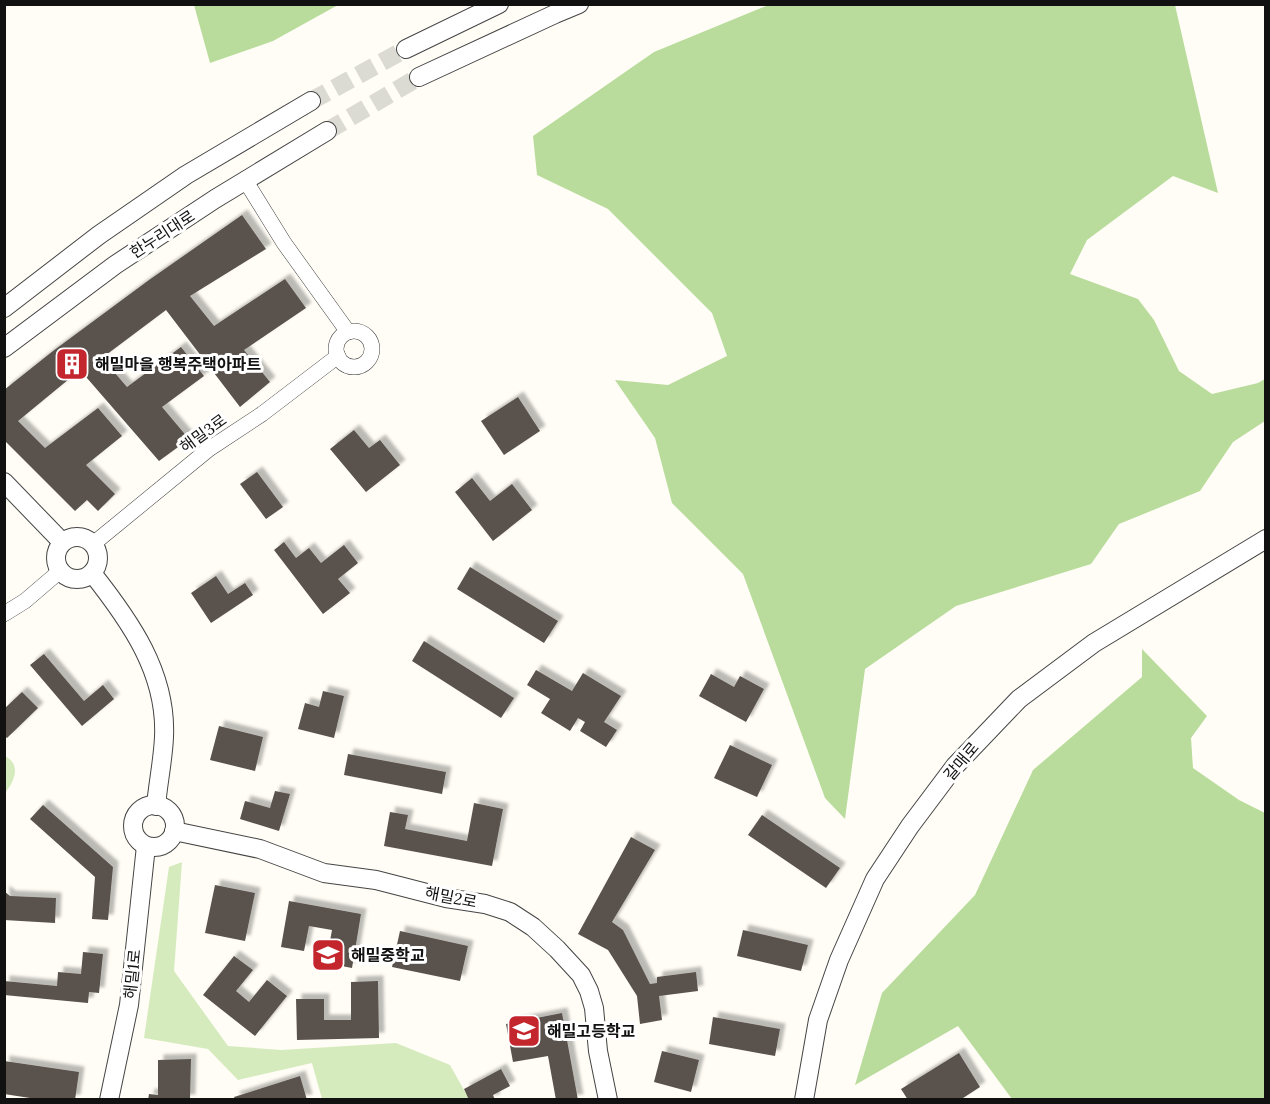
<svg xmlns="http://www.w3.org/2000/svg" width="1270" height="1104" viewBox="0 0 1270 1104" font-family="Lora,'Noto Sans KR',serif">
	<defs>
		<filter id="shadow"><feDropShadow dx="5.5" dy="-5.5" stdDeviation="1.5" flood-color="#0004"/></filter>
	</defs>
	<rect width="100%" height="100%" fill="#fffdf5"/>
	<g fill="#d5ebbd">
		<path d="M5,756C22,765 14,782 5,793Z"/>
		<path d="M182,862L174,971L228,1046L281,1050L396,1043L450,1065L469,1099H322L312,1063L238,1080L208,1049L144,1038L169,867Z"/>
	</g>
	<g fill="#b9dc9c">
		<path d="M771,4L1175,5L1218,193L1173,176L1087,240L1070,274L1138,299L1154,320L1179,371L1212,394L1258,383L1265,379V421L1233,442L1200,491L1119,524L1091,564L956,606L865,669L845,819L825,798L743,574L672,503L655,438L615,380L668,385L727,356L712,313L608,209L537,175L533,136L654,52Z"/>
		<path d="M194,5V4L338,5L273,41L210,63Z"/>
		<path d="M1142,649L1207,716L1191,738L1193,768L1239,800L1265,813V1099H1012L958,1026L855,1085L882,993L975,895L1033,770L1142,677Z"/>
	</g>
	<g fill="#5a524d" filter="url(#shadow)">
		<path d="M242,215L266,249L190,296L214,326L285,279L306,308L244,350L270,382L240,407L166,310L102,358L127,387L181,347L204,376L162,407L189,439L159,461L80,370L18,421L45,448L98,408L122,436L86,465L115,494L98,511L87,500L75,511L4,440V390L53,351L149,280Z"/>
		<path d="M518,397L540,431L504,455L481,421Z"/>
		<path d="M354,430L369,448L380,440L400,465L366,492L330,449Z"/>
		<path d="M257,472L283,507L266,519L240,484Z"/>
		<path d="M472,478L490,501L512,484L532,510L493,541L455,492Z"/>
		<path d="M284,542L296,558L309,548L321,563L344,545L358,563L338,579L350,593L323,614L274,550Z"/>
		<path d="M470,567L558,621L544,643L457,589Z"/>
		<path d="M216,576L228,594L245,583L253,595L211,623L191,593Z"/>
		<path d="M424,641L514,698L501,718L412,661Z"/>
		<path d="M44,654L84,701L103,685L114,699L82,726L30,665Z"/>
		<path d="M536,670L572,691L583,673L621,696L604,722L617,730L606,747L580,731L585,722L578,718L570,731L541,713L550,699L527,685Z"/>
		<path d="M711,674L734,687L740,676L764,689L746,722L699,696Z"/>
		<path d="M323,691L344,696L334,738L298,729L305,703L319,707Z"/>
		<path d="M22,692L38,708L7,738L4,736V709Z"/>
		<path d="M219,726L263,737L255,771L210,760Z"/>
		<path d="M730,745L772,765L757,797L714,778Z"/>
		<path d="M348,754L446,772L442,794L344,775Z"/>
		<path d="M275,791L290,794L279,831L240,819L245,801L270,808Z"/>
		<path d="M474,803L503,809L492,866L384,846L390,812L408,815L405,829L467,841Z"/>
		<path d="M43,805L113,867L108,920L92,919L95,877L30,819Z"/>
		<path d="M762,815L840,868L826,888L748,835Z"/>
		<path d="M631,837L655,850L612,922L623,930L650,984L657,983V977L696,972L698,991L659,996L662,1020L640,1024L637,996L608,950L578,934Z"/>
		<path d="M215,885L255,893L245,941L205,933Z"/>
		<path d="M4,891L10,896L56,898L55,923L4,920Z"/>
		<path d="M289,901L361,914L352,968L326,963L332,930L309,926L304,951L281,947Z"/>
		<path d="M743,930L808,945L801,971L737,956Z"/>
		<path d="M400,931L468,946L460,981L392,967Z"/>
		<path d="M83,952L103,954L99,993L89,992L88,1003L4,995V981L57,986L58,972L81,974Z"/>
		<path d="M234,956L253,970L236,991L249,1002L267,980L287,996L255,1036L203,995Z"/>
		<path d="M378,981L379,1038L297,1040L296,999H324V1020H351V982Z"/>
		<path d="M562,1013L578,1100H556L548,1056L513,1062L506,1024Z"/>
		<path d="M713,1017L780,1029L775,1056L709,1044Z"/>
		<path d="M662,1051L699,1060L691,1092L654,1082Z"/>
		<path d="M959,1053L980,1087L960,1100H908L901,1089Z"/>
		<path d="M191,1059L190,1100H148L149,1094L158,1095V1060Z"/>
		<path d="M4,1061L79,1072L75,1100H43L4,1094Z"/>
		<path d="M501,1069L510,1086L493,1095L495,1100H469L464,1089Z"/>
		<path d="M300,1076L307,1100H235L234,1097Z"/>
	</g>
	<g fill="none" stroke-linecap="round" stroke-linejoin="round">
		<g stroke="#dbdad3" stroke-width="18" stroke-dasharray="18 9" stroke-linecap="butt">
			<path d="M311,101L406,49"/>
			<path d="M327,131L419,77"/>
		</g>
		<defs>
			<g id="minor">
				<path d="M245,180L284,243L348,332"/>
				<circle cx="354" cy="349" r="18"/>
				<path d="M93,544L209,449L262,414L338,356"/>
				<path d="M4,614L25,601L60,571"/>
			</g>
			<g id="tertiary">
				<path d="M406,49L499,4"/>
				<path d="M419,77L555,14L579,4"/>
				<path d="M4,308L99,235L186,175L311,101"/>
				<path d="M4,348L115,265L215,199L327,131"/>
				<path d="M4,482L62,542"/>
				<circle cx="77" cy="558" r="21"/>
				<path d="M92,573C130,621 167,673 164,737C163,760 158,783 156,806"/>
				<circle cx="154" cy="826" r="21"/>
				<path d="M174,831L260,849L324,873L376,880L446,898L485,904L510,912L533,927L557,949L581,975L589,991L594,1008L598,1051L608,1100"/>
				<path d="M109,1100L129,1005L146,846"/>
				<path d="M804,1100L818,1020L839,960L875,879L910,826L955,766L1019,699L1094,643L1266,539"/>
			</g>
		</defs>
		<use href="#minor" stroke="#444" stroke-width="16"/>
		<use href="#tertiary" stroke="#444" stroke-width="20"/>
		<use href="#minor" stroke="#fff" stroke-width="15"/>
		<use href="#tertiary" stroke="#fff" stroke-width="18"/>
	</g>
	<defs>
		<symbol id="building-square" viewBox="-11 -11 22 22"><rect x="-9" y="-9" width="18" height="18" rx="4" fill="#c4262e" stroke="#fff"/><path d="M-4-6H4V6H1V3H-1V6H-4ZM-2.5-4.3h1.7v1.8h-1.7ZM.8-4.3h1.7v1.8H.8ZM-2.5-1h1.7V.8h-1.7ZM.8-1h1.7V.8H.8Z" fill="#fff"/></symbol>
		<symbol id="school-square" viewBox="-11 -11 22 22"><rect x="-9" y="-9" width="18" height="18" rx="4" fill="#c4262e" stroke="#fff"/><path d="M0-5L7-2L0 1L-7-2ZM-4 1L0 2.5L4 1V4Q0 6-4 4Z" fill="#fff"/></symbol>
	</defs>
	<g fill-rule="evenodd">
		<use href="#building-square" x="53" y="345" width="38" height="38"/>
		<use href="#school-square" x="309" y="936" width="38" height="38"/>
		<use href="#school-square" x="505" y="1012" width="38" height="38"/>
	</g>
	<g text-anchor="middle" stroke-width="6" stroke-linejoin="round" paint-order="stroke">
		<g font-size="16" fill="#111" stroke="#fff">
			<text transform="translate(162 234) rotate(-33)" y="6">한누리대로</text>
			<text transform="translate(203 433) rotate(-36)" y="6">해밀3로</text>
			<text transform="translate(961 761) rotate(-50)" y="6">갈매로</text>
			<text transform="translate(451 897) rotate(11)" y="6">해밀2로</text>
			<text transform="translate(132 974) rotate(-84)" y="6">해밀1로</text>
		</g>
		<g font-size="16" font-weight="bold" fill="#111" stroke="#fff" text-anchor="start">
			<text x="95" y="370">해밀마을 행복주택아파트</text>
			<text x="351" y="961">해밀중학교</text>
			<text x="547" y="1037">해밀고등학교</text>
		</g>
	</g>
	<rect width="1270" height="1104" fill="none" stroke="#111111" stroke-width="12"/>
</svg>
